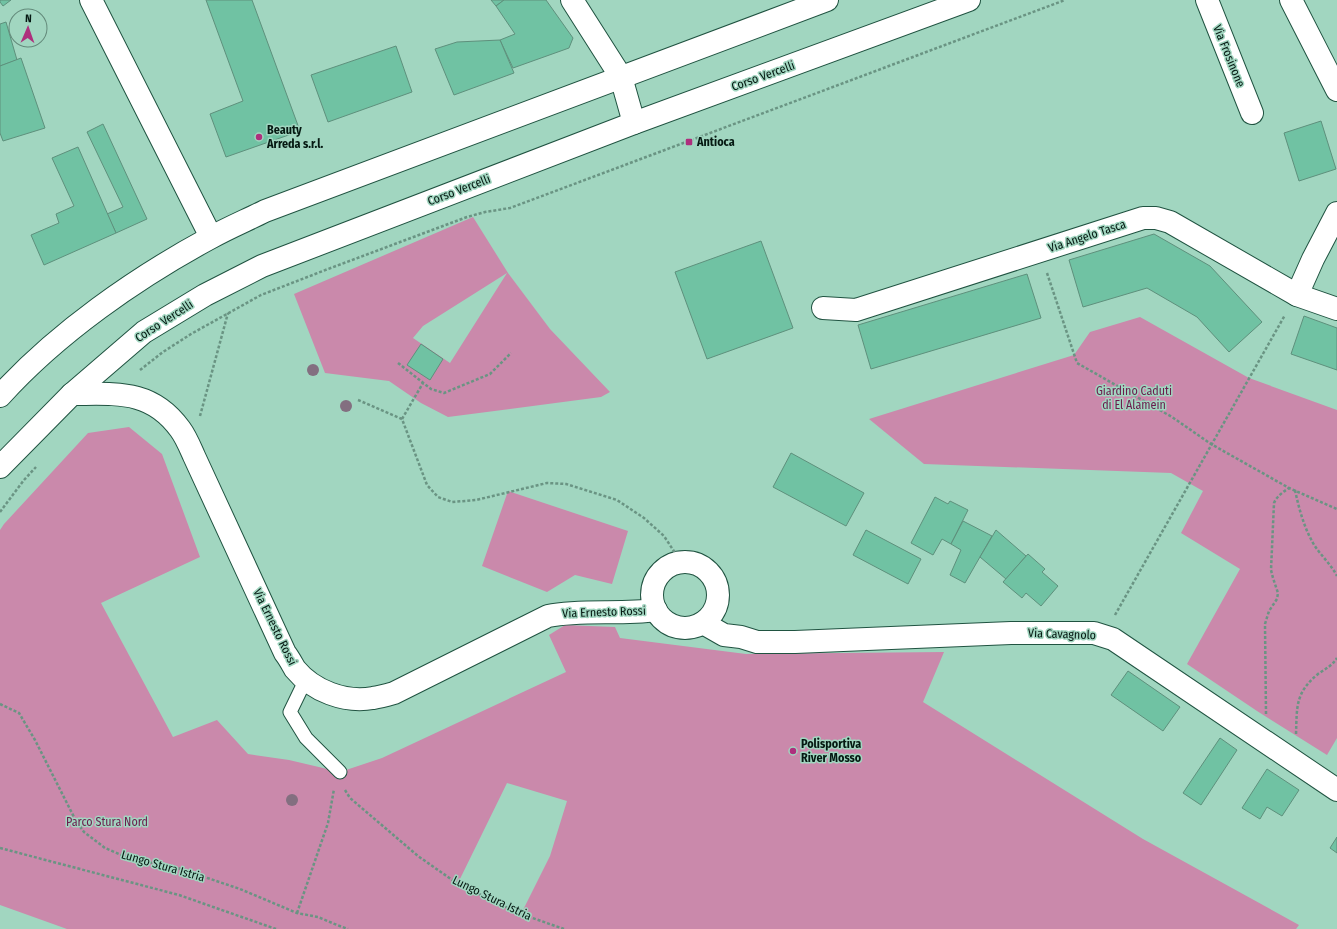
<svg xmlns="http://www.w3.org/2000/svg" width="1337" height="929" viewBox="0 0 1337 929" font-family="'Fira Sans Condensed',sans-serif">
	<rect width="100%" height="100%" fill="#a1d6c0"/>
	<g fill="#ca89ab" fill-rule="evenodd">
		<path d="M473,217L508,273L550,329L610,392L601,397L448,417L421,403L389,381L325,373L294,294ZM507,273L450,363L413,338L423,326Z"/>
		<path d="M1140,317L1249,378L1337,410V738L1327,755L1257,711L1187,664L1240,569L1181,533L1203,491L1171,473L924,464L869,419L1074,355L1090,332Z"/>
		<path d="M129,427L162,454L200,557L101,603L173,737L217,720L248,754L289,760L340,772L382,758L566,672L549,635L565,625L615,627L620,638L746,654L944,652L923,702L1143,839L1299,925L1296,929H67L0,905V530L4,524L88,433ZM507,783L567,801L550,856L521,914L458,883Z"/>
		<path d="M508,491L628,531L612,584L575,575L547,592L482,566Z"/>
	</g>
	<g fill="#70c2a3" stroke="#5e907c">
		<path d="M0,0H11L3,6L0,2Z"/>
		<path d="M206,0H252L300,131L226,157L210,114L243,101Z"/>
		<path d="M491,0H504L496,6Z"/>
		<path d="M504,0H546L573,38L569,48L513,68L500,40L515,34L496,6Z"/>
		<path d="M6,22L17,60L0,66V24Z"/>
		<path d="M500,40L514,73L454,95L435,49L457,42Z"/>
		<path d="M396,46L412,92L328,122L311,75Z"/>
		<path d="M21,58L45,128L3,141L0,133V66Z"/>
		<path d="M1321,121L1336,169L1299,181L1284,133Z"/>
		<path d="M103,124L147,219L116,233L107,214L123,207L87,132Z"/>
		<path d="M78,147L116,233L44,265L31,235L59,223L56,214L74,206L52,158Z"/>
		<path d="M1154,234L1210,266L1262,322L1229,352L1197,317L1147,288L1083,307L1069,260Z"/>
		<path d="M761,241L793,328L707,359L675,272Z"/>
		<path d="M1027,274L1041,318L871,369L858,325Z"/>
		<path d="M1304,316L1337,328V370L1291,354Z"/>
		<path d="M421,344L443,359L430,380L407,365Z"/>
		<path d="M791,453L864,493L846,526L773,487Z"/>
		<path d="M935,497L948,504L950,501L968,510L951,544L942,539L933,555L911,543Z"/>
		<path d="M963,521L992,536L965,583L950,575L961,550L951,544Z"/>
		<path d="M866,530L921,559L908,584L853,555Z"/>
		<path d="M996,530L1026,556L1006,579L980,557Z"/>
		<path d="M1028,554L1045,569L1042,572L1058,586L1041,606L1026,593L1022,598L1003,582Z"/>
		<path d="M1128,671L1180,707L1163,731L1111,695Z"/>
		<path d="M1220,738L1237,750L1201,805L1183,793Z"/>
		<path d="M1267,769L1299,790L1282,816L1267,807L1260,819L1242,808Z"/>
		<path d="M1337,837V853L1330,848Z"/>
	</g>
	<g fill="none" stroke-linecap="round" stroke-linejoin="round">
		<defs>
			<path id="service" d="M306,679L290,712L306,738L340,772"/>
			<g id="minor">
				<path d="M91,0L211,237"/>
				<path d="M572,0L621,77L634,123"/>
				<path d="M1207,0L1252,113"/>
				<path d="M1291,0L1337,90"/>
				<path d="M1297,295L1313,259L1337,213"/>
				<path d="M823,308L856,310L1143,218H1156L1170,222L1297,295L1337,309"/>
				<path d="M72,394C116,394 151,389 180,429C186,437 190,447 194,456L285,653C289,658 292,664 295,669C313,691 345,703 373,698C380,697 387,695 394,693L548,616C583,609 620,615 656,610"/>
				<circle cx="685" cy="595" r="33"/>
				<path d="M703,623L724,635L741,637L757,642H795L1011,633H1094L1113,639L1337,790"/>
			</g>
			<g id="secondary">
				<path d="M0,396C57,333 136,278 210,238C228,228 247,220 265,211L827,0"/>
				<path d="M0,467L72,394L144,332L205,295L262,266L634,123L969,0"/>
			</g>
		</defs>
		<use href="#service" stroke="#205341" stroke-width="15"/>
		<use href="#minor" stroke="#205341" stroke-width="24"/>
		<use href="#secondary" stroke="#205341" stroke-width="24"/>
		<g stroke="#6a9483" stroke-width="2.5" stroke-dasharray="3 2" stroke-linecap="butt">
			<path d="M1047,273L1077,363L1172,417L1211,444L1289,488L1337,509"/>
			<path d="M398,363L431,389L444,393L490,374L511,353"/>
			<path d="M140,370L163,352L191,334L261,295L328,269L467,217L485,212L510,208L1065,0"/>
			<path d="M358,400L402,419L427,485L438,497L452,502L476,500L547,483L566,484L617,500L644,518L664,536L681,562"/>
			<path d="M200,416L228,313"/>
			<path d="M402,419L423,383"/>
			<path d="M1295,490C1299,509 1304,527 1313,543C1320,555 1331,564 1337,576"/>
			<path d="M0,512L24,480L36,467"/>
			<path d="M1115,615L1285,315"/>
			<path d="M0,704L19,713L35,740L76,821L84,832L105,848L133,860L172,866L240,889L297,913L318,917L337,925L348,929"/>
			<path d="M1266,714L1265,624L1269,611L1277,599L1278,593L1273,578L1271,570L1274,503C1277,496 1283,492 1289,488"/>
			<path d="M1296,734C1297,707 1295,693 1318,674C1325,669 1332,666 1337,658"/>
			<path d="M345,790L350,798L418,856L458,884L521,914L564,929"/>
			<path d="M0,848L179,895L276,929"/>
			<path d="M297,913L328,823L334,789"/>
		</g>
		<use href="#service" stroke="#fff" stroke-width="13"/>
		<use href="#minor" stroke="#fff" stroke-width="22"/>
		<use href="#secondary" stroke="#fff" stroke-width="22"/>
	</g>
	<g fill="#836f80">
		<circle cx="313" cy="370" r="6"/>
		<circle cx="346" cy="406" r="6"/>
		<circle cx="292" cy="800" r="6"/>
	</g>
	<g fill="#ae2f7d" stroke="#a1d6c0" stroke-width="1.5">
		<circle cx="259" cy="137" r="4"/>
		<rect x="685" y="138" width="8" height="8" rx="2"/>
		<circle cx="793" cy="751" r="4"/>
	</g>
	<g text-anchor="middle" stroke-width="3" stroke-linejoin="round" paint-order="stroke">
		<g font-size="12" fill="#051912" stroke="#a1d6c0">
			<text transform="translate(1229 56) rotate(68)" y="4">Via Frosinone</text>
			<text transform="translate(763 76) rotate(-20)" y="4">Corso Vercelli</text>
			<text transform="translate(459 190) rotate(-21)" y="4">Corso Vercelli</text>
			<text transform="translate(1087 236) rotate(-18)" y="4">Via Angelo Tasca</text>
			<text transform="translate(164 321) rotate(-33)" y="4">Corso Vercelli</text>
			<text transform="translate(604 612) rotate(-2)" y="4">Via Ernesto Rossi</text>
			<text transform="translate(275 627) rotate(64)" y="4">Via Ernesto Rossi</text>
			<text transform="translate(1062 634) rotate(2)" y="4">Via Cavagnolo</text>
			<text transform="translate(163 866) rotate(16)" y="4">Lungo Stura Istria</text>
			<text transform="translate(492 898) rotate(26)" y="4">Lungo Stura Istria</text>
		</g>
		<g font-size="12" font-weight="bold" fill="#051912" stroke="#a1d6c0" text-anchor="start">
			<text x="267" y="134">Beauty<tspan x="267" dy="14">Arreda s.r.l.</tspan></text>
			<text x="697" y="146">Antioca</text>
			<text x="801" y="748">Polisportiva<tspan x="801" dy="14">River Mosso</tspan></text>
		</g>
		<g font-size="12" fill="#6b1b4c" stroke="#a1d6c0">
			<text x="1134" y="395">Giardino Caduti<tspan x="1134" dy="14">di El Alamein</tspan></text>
			<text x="107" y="826">Parco Stura Nord</text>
		</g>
	</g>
	<g transform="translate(28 28) rotate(2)"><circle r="19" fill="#a1d6c0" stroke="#638a7a"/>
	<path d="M0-3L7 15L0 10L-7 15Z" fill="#ae2f7d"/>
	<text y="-6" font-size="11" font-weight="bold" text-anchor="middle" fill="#051912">N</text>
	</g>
</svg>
